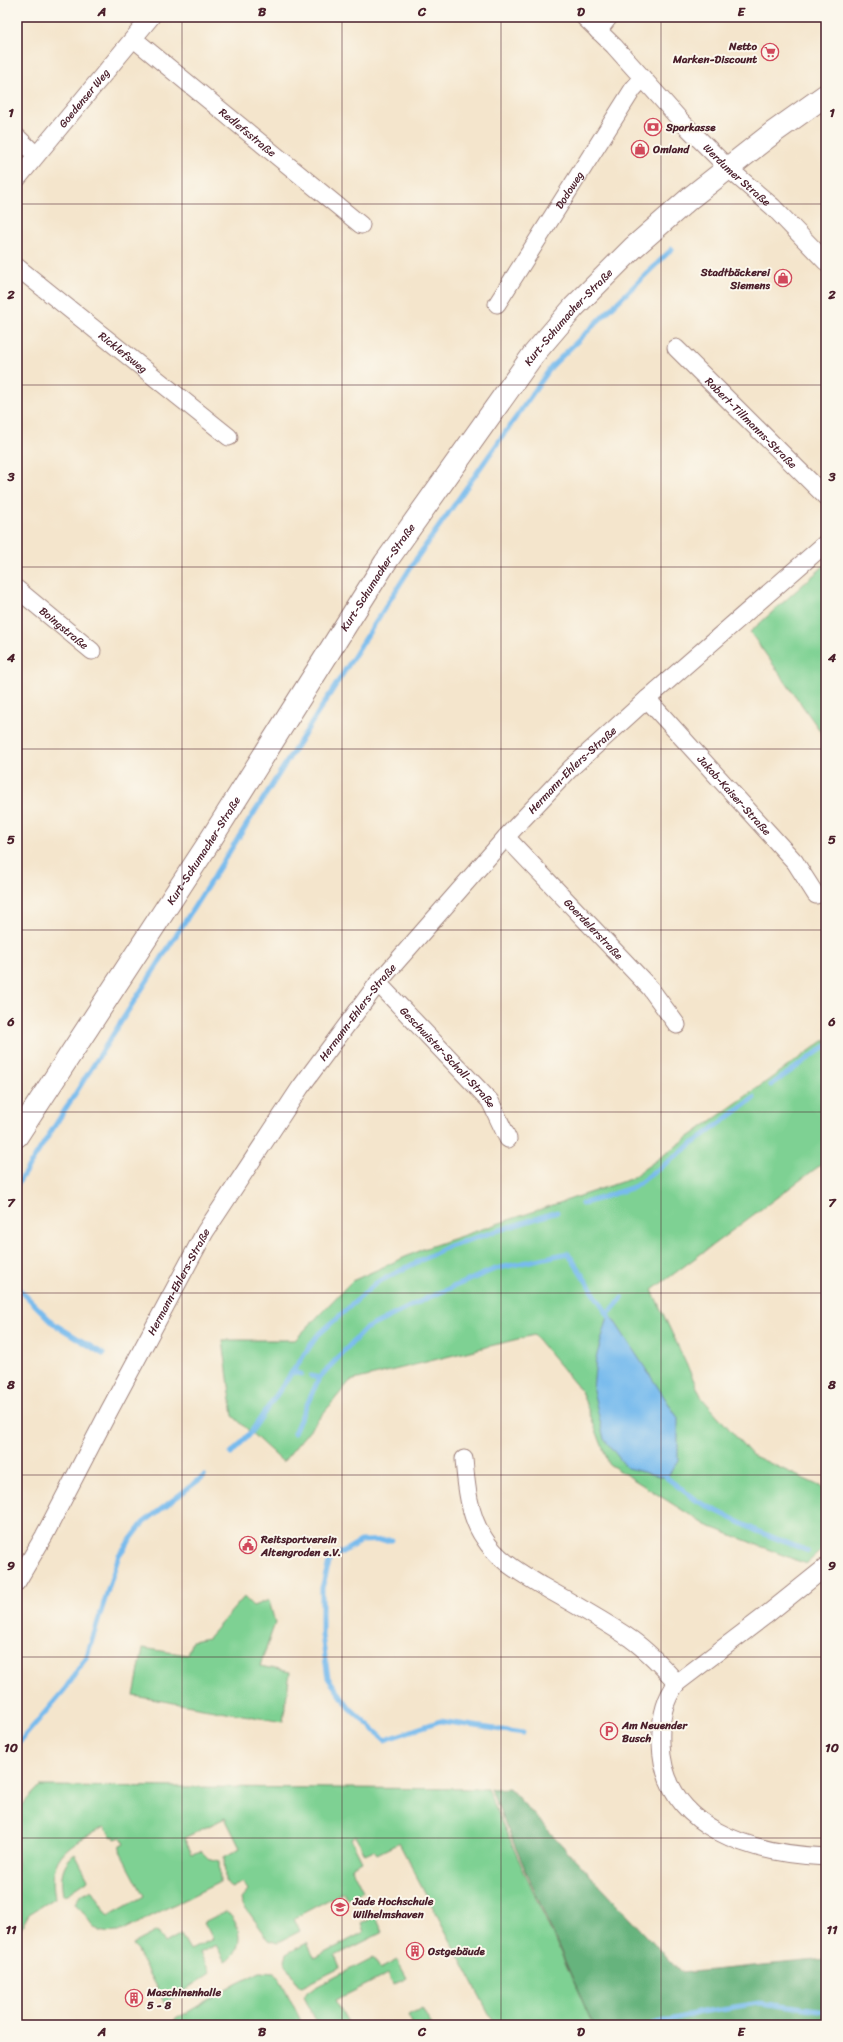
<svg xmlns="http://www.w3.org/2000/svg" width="843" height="2042" viewBox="0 0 843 2042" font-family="Sriracha,sans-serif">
	<rect width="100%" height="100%" fill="#fbf7ec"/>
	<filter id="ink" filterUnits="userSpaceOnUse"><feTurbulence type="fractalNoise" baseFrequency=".025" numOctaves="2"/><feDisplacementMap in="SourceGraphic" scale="8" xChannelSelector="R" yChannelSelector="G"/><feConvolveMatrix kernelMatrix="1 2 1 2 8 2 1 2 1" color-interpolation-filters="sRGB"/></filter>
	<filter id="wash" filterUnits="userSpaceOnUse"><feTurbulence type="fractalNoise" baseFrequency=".012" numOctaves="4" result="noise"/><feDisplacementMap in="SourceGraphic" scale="16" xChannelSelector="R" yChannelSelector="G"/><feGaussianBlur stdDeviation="0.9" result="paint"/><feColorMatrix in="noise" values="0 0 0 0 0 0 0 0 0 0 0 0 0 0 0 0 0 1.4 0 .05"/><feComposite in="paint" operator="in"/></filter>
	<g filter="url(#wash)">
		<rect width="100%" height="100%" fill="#f4e5cc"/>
		<g fill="#7ed193" stroke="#64785f">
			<path d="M826,564V739L750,632Z"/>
			<path d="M826,1039V1161L652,1290L702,1398L752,1455L826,1489V1546L806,1564L706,1525L609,1464L581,1391L534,1335L350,1381L283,1462L233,1416L223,1340H295L352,1281L423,1249L630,1179Z"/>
			<path d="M244,1597L253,1606L269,1600L275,1623L260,1666L290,1672L283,1722L134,1696L143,1648L187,1655L192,1641L208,1638Z"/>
			<path d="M40,1786L487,1789L593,2025H495L399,1843L377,1854L374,1850L365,1854L356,1836L351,1839L362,1861L351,1867L363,1891L348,1899L343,1892L294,1918L300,1931L277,1943L269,1940L242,1903L241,1899L248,1891L243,1882L231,1888L225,1880L224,1857L240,1848L225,1818L184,1838L192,1854L201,1851L208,1858L219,1861L220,1882L118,1932C88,1936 93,1918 75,1904C77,1896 85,1893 91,1889L108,1916L144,1896L120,1851L121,1846L125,1844L121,1837L115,1839L114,1836L111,1837L105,1827C72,1843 46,1854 55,1898L29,1914L17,1935V1810Z"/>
			<path d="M75,1854L88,1879L87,1881L68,1894L63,1895C60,1879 61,1864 75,1854Z"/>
			<path d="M226,1911C243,1925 244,1951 225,1962L216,1945L200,1953L210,1973L165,2004L133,1944L158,1931L165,1943L181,1934L190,1950L213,1939L204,1922Z"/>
			<path d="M376,1916L383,1932L335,1956L340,1968L302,1987L299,1986L284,1961L286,1954L307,1943L315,1958L364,1932L361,1924Z"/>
			<path d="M374,1957L380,1969L397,1960L407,1978L393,1985L388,1974L336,2000L349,2025H318L304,1997L308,1991Z"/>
			<path d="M260,1972L274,1973L279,1977L303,2025H176L174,2020L236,1984Z"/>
			<path d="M422,2008L431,2025H413L408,2015Z"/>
		</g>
		<path fill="#66b37d" stroke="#586954" d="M509,1788L681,1973L826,1959V2025H593L490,1789Z"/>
		<path fill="#78bbed" stroke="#616d8c" d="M609,1313L678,1418V1460L667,1478L627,1468L604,1439L593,1390L596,1358Z"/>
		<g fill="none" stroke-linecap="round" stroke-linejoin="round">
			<g stroke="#78bbed" stroke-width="5">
				<path d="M771,1085L826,1046"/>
				<path d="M17,1185L416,559L552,366L672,249"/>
				<path d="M582,1204L634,1187L754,1098"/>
				<path d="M17,1287L54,1324L103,1354"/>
				<path d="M609,1313L622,1298"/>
				<path d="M292,1372L301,1374"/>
				<path d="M311,1376L319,1378L365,1329L427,1298L495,1269L568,1253L610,1318"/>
				<path d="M294,1433L319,1378"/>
				<path d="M231,1454L251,1432L317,1336L376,1283L449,1246L557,1212"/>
				<path d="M665,1473L667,1478L697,1501L757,1531L808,1551"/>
				<path d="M392,1540L361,1541L330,1559L322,1588V1635L328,1678L350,1708L385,1740L440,1721L523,1733"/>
				<path d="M17,1745L65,1689L87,1656L119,1555L143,1523L204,1476"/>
				<path d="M653,2024L702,2012L760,2003L826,2012"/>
			</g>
		</g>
	</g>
	<g filter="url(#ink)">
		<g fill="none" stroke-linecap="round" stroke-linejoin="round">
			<defs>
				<g id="street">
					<path id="s1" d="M584,17L614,46L682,122L729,169L773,207L826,262"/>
					<path d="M598,31L609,17"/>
					<path id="s2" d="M134,39L361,225"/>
					<path d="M17,137L36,155"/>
					<path id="s3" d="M17,179L151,17"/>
					<path id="s4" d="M17,267L229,437"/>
					<path id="s5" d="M497,304L633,89L643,78"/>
					<path id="s6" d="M676,348L826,497"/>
					<path id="s7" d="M17,589L92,651"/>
					<path id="s8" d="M647,699L795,862L816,895"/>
					<path id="s9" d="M506,837L650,988L677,1025"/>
					<path id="s10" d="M378,983L490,1101L508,1139"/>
					<path d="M464,1459C466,1484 469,1517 484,1538C497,1560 521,1573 542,1586C572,1603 603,1620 631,1639C649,1652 663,1667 677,1683"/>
					<path d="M826,1567L765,1616L677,1683C663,1701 660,1721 661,1743C663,1830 755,1854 826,1857"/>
					<path id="s11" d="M17,1582L44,1536L109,1411L205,1232L300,1088L378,983L506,837L571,768L647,699L826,543"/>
				</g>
				<g id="secondary">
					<path id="s12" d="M17,1136L206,847L385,563L533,355L574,307L634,247L690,198L774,132L826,95"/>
				</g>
			</defs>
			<use href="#street" stroke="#9f827c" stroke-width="19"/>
			<use href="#secondary" stroke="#9f827c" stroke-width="24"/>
			<use href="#street" stroke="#fff" stroke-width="17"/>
			<use href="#secondary" stroke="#fff" stroke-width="22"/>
		</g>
	</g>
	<path fill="none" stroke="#4a1f2b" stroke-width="1" stroke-opacity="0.55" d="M182,17V2025M342,17V2025M501,17V2025M661,17V2025M17,204H826M17,385H826M17,567H826M17,749H826M17,930H826M17,1112H826M17,1293H826M17,1475H826M17,1657H826M17,1838H826"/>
	<defs>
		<symbol id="supermarket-ring" viewBox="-11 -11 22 22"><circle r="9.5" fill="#fbf7ec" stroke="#d1495b" stroke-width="1.5"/><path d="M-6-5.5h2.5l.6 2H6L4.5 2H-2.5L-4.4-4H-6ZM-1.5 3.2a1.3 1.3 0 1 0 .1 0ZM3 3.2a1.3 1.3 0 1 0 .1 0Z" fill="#d1495b"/></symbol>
		<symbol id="bank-ring" viewBox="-11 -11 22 22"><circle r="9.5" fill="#fbf7ec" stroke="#d1495b" stroke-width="1.5"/><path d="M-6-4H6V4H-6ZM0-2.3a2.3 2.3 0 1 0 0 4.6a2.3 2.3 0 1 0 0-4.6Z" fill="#d1495b"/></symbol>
		<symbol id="shop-ring" viewBox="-11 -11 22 22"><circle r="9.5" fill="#fbf7ec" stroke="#d1495b" stroke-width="1.5"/><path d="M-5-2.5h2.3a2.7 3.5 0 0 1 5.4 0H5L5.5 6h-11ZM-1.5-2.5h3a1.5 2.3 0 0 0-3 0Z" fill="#d1495b"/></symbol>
		<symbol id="civic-ring" viewBox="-11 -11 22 22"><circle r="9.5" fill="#fbf7ec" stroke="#d1495b" stroke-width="1.5"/><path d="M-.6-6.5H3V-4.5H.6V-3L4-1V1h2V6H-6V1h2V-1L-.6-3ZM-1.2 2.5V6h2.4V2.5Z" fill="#d1495b"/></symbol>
		<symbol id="parking-ring" viewBox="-11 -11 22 22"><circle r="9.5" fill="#fbf7ec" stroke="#d1495b" stroke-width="1.5"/><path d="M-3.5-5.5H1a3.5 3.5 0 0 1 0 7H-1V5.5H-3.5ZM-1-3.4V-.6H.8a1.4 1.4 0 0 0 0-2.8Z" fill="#d1495b"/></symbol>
		<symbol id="university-ring" viewBox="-11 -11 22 22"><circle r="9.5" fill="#fbf7ec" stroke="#d1495b" stroke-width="1.5"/><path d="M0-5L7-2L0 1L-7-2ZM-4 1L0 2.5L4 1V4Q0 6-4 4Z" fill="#d1495b"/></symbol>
		<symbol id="building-ring" viewBox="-11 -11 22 22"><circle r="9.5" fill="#fbf7ec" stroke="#d1495b" stroke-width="1.5"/><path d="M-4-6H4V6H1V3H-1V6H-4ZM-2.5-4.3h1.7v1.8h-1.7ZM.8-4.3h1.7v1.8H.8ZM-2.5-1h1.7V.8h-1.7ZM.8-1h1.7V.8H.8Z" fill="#d1495b"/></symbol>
	</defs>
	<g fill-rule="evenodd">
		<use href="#supermarket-ring" x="760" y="42" width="20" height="20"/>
		<use href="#bank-ring" x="643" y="117" width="20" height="20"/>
		<use href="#shop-ring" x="630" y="139" width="20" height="20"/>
		<use href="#shop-ring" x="773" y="268" width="20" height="20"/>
		<use href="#civic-ring" x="238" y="1535" width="20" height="20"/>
		<use href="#parking-ring" x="599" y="1721" width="20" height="20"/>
		<use href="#university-ring" x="330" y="1897" width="20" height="20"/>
		<use href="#building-ring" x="405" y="1941" width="20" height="20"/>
		<use href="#building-ring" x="124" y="1988" width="20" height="20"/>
	</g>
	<g text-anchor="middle" stroke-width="4" stroke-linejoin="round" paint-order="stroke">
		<g font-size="11" font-weight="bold" fill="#4a1f2b" stroke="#fbf7ec" text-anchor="start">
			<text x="757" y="50" text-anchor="end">Netto<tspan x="757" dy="13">Marken-Discount</tspan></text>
			<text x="666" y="131">Sparkasse</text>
			<text x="653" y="153">Omland</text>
			<text x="770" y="276" text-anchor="end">Stadtbäckerei<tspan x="770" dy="13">Siemens</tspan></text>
			<text x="261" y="1543">Reitsportverein<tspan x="261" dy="13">Altengroden e.V.</tspan></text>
			<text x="622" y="1729">Am Neuender<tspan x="622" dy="13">Busch</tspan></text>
			<text x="353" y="1905">Jade Hochschule<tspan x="353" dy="13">Wilhelmshaven</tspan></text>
			<text x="428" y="1955">Ostgebäude</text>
			<text x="147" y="1996">Maschinenhalle<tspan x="147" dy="13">5 - 8</tspan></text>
		</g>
		<g font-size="11" fill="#4a1f2b" stroke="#fbf7ec">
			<text dy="4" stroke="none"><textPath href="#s3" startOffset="105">Goedenser Weg</textPath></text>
			<text dy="4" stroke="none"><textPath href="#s2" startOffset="147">Redlefsstraße</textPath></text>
			<text dy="4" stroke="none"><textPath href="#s1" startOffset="220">Werdumer Straße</textPath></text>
			<text dy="4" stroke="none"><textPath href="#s5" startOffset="135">Dodoweg</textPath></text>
			<text dy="4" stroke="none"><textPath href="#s12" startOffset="988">Kurt-Schumacher-Straße</textPath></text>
			<text dy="4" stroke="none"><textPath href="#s4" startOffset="136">Ricklefsweg</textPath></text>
			<text dy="4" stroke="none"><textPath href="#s6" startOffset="106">Robert-Tillmanns-Straße</textPath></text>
			<text dy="4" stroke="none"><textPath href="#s12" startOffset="665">Kurt-Schumacher-Straße</textPath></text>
			<text dy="4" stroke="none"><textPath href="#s7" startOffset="61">Boingstraße</textPath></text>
			<text dy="4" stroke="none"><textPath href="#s11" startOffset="989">Hermann-Ehlers-Straße</textPath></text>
			<text dy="4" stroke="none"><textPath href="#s8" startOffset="130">Jakob-Kaiser-Straße</textPath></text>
			<text dy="4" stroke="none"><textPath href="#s12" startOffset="341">Kurt-Schumacher-Straße</textPath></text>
			<text dy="4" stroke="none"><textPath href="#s9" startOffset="127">Goerdelerstraße</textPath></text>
			<text dy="4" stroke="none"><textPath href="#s11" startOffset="665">Hermann-Ehlers-Straße</textPath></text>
			<text dy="4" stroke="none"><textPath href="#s10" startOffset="102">Geschwister-Scholl-Straße</textPath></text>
			<text dy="4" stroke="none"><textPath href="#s11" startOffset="341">Hermann-Ehlers-Straße</textPath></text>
		</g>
	</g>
	<rect width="843" height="2042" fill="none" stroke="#fbf7ec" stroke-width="44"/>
	<rect x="22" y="22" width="799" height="1998" fill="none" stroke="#4a1f2b" stroke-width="1.5"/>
	<g font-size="13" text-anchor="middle" font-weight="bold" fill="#4a1f2b">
		<text x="102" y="16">A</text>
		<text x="262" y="16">B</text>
		<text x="422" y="16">C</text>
		<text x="581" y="16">D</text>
		<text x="741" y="16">E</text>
		<text x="11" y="117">1</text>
		<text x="832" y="117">1</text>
		<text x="11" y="299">2</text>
		<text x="832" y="299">2</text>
		<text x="11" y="481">3</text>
		<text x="832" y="481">3</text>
		<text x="11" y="662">4</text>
		<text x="832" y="662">4</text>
		<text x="11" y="844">5</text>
		<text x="832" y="844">5</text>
		<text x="11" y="1026">6</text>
		<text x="832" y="1026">6</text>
		<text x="11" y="1207">7</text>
		<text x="832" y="1207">7</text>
		<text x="11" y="1389">8</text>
		<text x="832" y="1389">8</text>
		<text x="11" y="1570">9</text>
		<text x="832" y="1570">9</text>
		<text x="11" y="1752">10</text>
		<text x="832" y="1752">10</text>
		<text x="11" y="1934">11</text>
		<text x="832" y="1934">11</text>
		<text x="102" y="2036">A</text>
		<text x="262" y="2036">B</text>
		<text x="422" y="2036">C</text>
		<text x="581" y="2036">D</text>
		<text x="741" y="2036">E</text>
	</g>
</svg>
